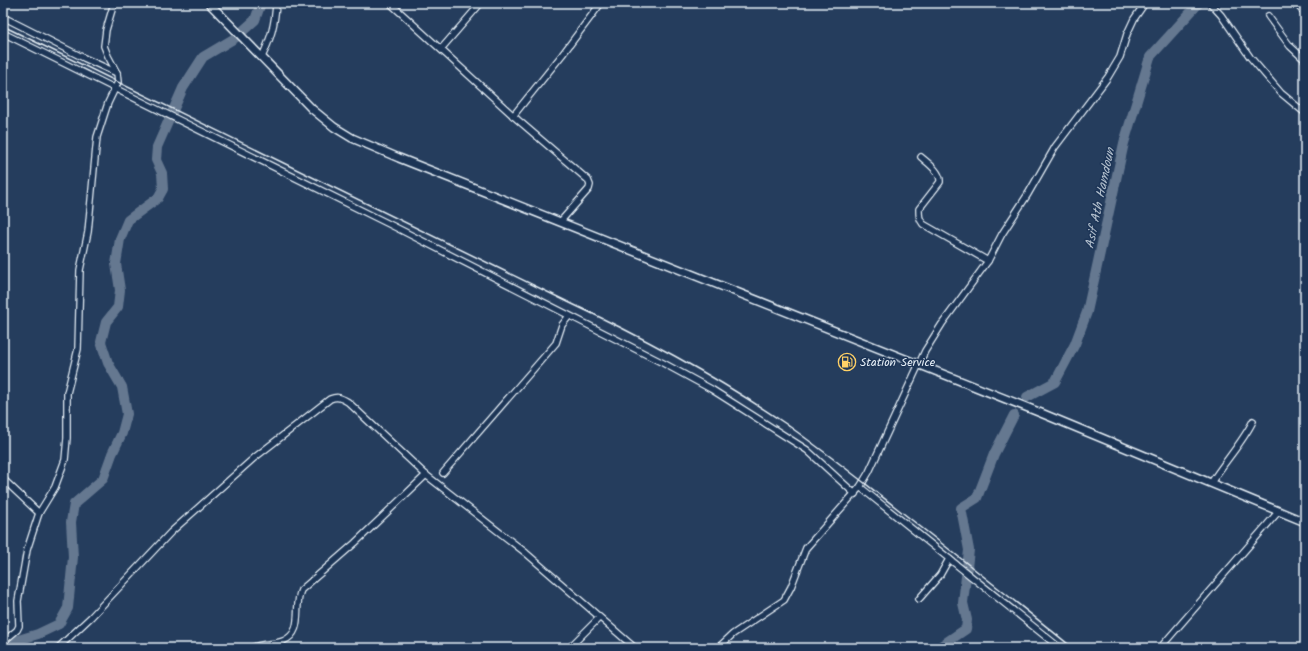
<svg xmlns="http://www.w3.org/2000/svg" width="1308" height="651" viewBox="0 0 1308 651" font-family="Kalam,sans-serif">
	<rect width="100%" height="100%" fill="#253d5d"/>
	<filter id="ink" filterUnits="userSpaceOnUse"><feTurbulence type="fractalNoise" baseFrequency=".025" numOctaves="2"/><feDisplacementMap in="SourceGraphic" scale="8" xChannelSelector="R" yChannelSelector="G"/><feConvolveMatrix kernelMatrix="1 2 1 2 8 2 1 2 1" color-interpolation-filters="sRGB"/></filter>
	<g filter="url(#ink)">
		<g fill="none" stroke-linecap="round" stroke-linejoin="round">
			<g stroke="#657890" stroke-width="10">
				<path d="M1027,397L1055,382L1075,344L1087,312L1124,143L1150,57L1199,3"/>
				<path d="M7,648L15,641L38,634L59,624L68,608L73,557L71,522L74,504L103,479L112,454L122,433L127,414L122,387L108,363L101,342L106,322L118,307L120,290L116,264L120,239L128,220L158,198L163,189L162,173L156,160L157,147L183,88L203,57L235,38L255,20L261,3"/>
				<path d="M938,648L966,629L967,620L963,603L969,550L961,508L977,498L994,454L1014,415"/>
			</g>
			<defs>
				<g id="minor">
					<path d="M390,3L518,120L588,180L590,185L589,189L560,222"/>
					<path d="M1210,3L1221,15L1250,57L1281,93L1305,113"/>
					<path d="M1296,3L1305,14"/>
					<path d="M1268,16L1290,46L1305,60"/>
					<path d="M3,17L84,58L117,73"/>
					<path d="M3,33L395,227L663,363L711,389L807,450L855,494"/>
					<path d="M441,49L481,3"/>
					<path d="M262,57C271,38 275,24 276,3"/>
					<path d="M513,116L562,55L601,3"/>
					<path d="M921,157C928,163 941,172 940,182L919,209C919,215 919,219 923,224L988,261"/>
					<path d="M443,473L556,343L562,325L569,316"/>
					<path d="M3,479L39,513"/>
					<path d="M1211,483C1224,462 1243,442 1253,421"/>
					<path d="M860,487L1060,648"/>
					<path d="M919,599L940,575L949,559"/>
					<path d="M3,642L17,630L19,626L18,601L27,550L39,513L55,487L65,460L67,438V393L78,349L80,270L88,232L97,137L108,103L118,82L117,73L108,56L104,46L106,30L114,3"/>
					<path d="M58,648L91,617L171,532L254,458L330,399C338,396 341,398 348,402L426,475L526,553L635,648"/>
					<path d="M252,648C261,643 273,645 283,641C305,632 293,607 301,590L355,543L426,475"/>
					<path d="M569,648L599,618"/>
					<path d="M718,648L733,634L784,600L791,587L806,548L860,487L869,472L925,351L942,324L988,261L1002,234L1028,194L1055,147L1108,77L1120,57L1127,34L1134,19L1145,3"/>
					<path d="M1160,648L1279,511"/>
				</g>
				<path id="major" d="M209,3L312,109L334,127L352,138L399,158L1041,413L1305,522"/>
			</defs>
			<use href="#minor" stroke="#e8f1f8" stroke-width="8"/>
			<use href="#major" stroke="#e8f1f8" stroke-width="10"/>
			<use href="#minor" stroke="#1d3557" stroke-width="5.5"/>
			<use href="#major" stroke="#1d3557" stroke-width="7"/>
			<path stroke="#e8f1f8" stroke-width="1.5" d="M3,26L568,302C643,337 717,377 786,424C823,450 858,478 894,506C954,553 1014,600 1073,648"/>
		</g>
	</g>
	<defs>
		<symbol id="fuel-ring" viewBox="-11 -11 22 22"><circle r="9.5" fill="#1d3557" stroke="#ffd166" stroke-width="1.5"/><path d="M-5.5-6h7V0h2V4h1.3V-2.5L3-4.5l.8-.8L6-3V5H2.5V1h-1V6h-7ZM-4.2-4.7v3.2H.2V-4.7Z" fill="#ffd166"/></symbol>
	</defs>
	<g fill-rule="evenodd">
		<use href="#fuel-ring" x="837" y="352" width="20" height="20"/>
	</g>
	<g text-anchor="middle" stroke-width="3" stroke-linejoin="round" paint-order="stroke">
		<g font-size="12" fill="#e8f1f8" stroke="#1d3557" text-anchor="start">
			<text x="860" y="366">Station Service</text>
		</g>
		<g font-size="13" font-style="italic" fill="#b4c1ce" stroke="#1d3557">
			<text transform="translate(1099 198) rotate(-78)" y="5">Asif Ath Hamdoun</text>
		</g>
	</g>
	<rect width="1308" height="651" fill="none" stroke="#1d3557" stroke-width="16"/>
	<rect x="8" y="8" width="1292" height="635" fill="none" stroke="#e8f1f8" stroke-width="1.5" filter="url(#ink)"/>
</svg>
